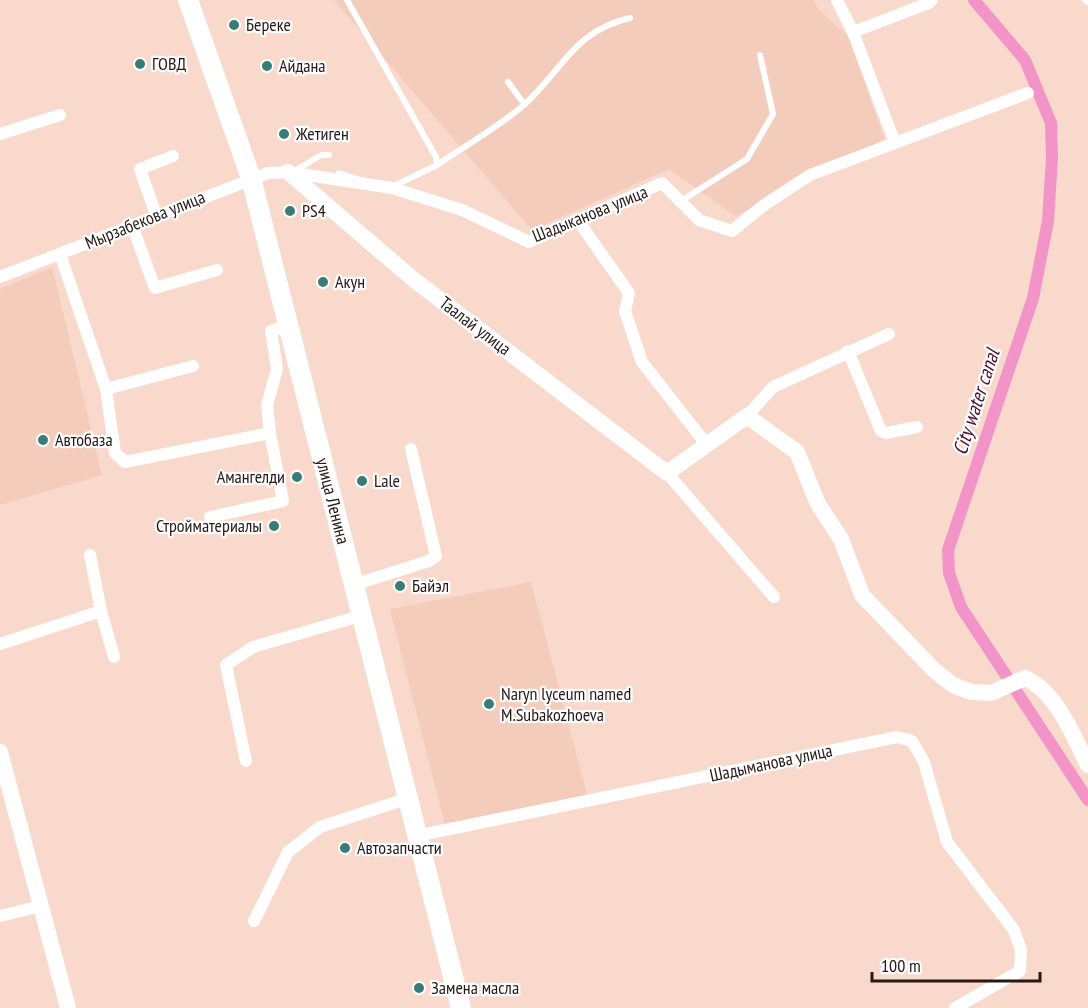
<svg xmlns="http://www.w3.org/2000/svg" width="1088" height="1008" viewBox="0 0 1088 1008" font-family="'PT Sans Narrow',sans-serif">
	<rect width="100%" height="100%" fill="#f8d9cc"/>
	<g fill="#f3ccbc">
		<path d="M334,0H813L819,10L848,36L884,138L869,150L735,216L669,169L532,230Z"/>
		<path d="M52,267L102,475L0,505V289Z"/>
		<path d="M531,582L588,798L446,829L390,609Z"/>
	</g>
	<g fill="none" stroke-linecap="round" stroke-linejoin="round">
		<path stroke="#f294c8" stroke-width="12" d="M974,0L1025,60L1051,123L1052,157L1048,221L1033,298L948,550L949,573L961,607L1088,800"/>
		<g stroke="#fff" stroke-width="6">
			<path d="M347,0L436,157L437,165L392,187"/>
			<path d="M1085,0L1088,2"/>
			<path d="M508,82L524,104"/>
			<path d="M437,165C466,145 499,127 525,104C564,68 574,31 630,18"/>
			<path d="M293,172L321,155H329"/>
			<path d="M339,173L361,180"/>
			<path d="M681,201L747,159L773,114L760,55"/>
		</g>
		<g stroke="#fff" stroke-width="12">
			<path d="M837,0L853,32L895,143"/>
			<path d="M853,32L929,3L932,0"/>
			<path d="M0,134L60,115"/>
			<path d="M156,215L140,169L173,156"/>
			<path d="M579,222L629,293L625,311L642,362L707,445"/>
			<path d="M132,225L155,288L217,270"/>
			<path d="M60,254L106,389L115,453L125,462L270,433L267,405L277,369L271,331L286,326"/>
			<path d="M0,277L268,173L288,172L392,188L462,210L529,242L662,183L699,220L732,231L764,205L810,175L1028,93"/>
			<path d="M848,351L881,431L886,433L917,427"/>
			<path d="M106,389L193,366"/>
			<path d="M747,416L773,387L889,334"/>
			<path d="M667,473L774,597"/>
			<path d="M210,517L283,501L270,433"/>
			<path d="M353,585L429,561L436,556L411,449"/>
			<path d="M101,611L114,657"/>
			<path d="M0,644L101,611L90,555"/>
			<path d="M246,761L226,665L253,647L360,616"/>
			<path d="M416,836L897,737L912,741L924,762L947,842L1014,930L1021,950L1020,971L955,1008"/>
			<path d="M0,916L41,906"/>
			<path d="M254,921L288,852L320,827L406,799"/>
		</g>
		<g stroke="#fff" stroke-width="16">
			<path d="M288,172L413,279L667,473L747,416L797,452L818,504L841,539L862,595L934,670L953,685L971,692L991,693L1025,678C1057,692 1073,736 1088,765"/>
			<path d="M0,752L68,1008"/>
		</g>
		<path stroke="#fff" stroke-width="20" id="s1" d="M188,0L251,178L461,1008"/>
	</g>
	<g fill="#377d75" stroke="#fff" stroke-width="2">
		<circle cx="234" cy="25" r="6"/>
		<circle cx="140" cy="64" r="6"/>
		<circle cx="267" cy="66" r="6"/>
		<circle cx="284" cy="134" r="6"/>
		<circle cx="290" cy="211" r="6"/>
		<circle cx="323" cy="282" r="6"/>
		<circle cx="43" cy="440" r="6"/>
		<circle cx="297" cy="477" r="6"/>
		<circle cx="362" cy="481" r="6"/>
		<circle cx="274" cy="526" r="6"/>
		<circle cx="400" cy="586" r="6"/>
		<circle cx="489" cy="704" r="6"/>
		<circle cx="345" cy="848" r="6"/>
		<circle cx="419" cy="988" r="6"/>
	</g>
	<g text-anchor="middle" stroke-width="4.5" stroke-linejoin="round" paint-order="stroke">
		<g font-size="18" fill="#251915" stroke="#fff" text-anchor="start">
			<text x="246" y="31">Береке</text>
			<text x="152" y="70">ГОВД</text>
			<text x="279" y="72">Айдана</text>
			<text x="296" y="140">Жетиген</text>
			<text x="302" y="217">PS4</text>
			<text x="335" y="288">Акун</text>
			<text x="55" y="446">Автобаза</text>
			<text x="285" y="483" text-anchor="end">Амангелди</text>
			<text x="374" y="487">Lale</text>
			<text x="262" y="532" text-anchor="end">Стройматериалы</text>
			<text x="412" y="592">Байэл</text>
			<text x="501" y="700">Naryn lyceum named<tspan x="501" dy="21">M.Subakozhoeva</tspan></text>
			<text x="357" y="854">Автозапчасти</text>
			<text x="431" y="994">Замена масла</text>
		</g>
		<g font-size="18" fill="#251915" stroke="#fff">
			<text transform="translate(590 214) rotate(-22)" y="6">Шадыканова улица</text>
			<text transform="translate(145 220) rotate(-22)" y="6">Мырзабекова улица</text>
			<text transform="translate(475 326) rotate(37)" y="6">Таалай улица</text>
			<text dy="6" stroke="none"><textPath href="#s1" startOffset="522">улица Ленина</textPath></text>
			<text transform="translate(771 763) rotate(-12)" y="6">Шадыманова улица</text>
		</g>
		<g font-size="20" font-style="italic" fill="#4a1135" stroke="#fff">
			<text transform="translate(976 402) rotate(-72)" y="7">City water canal</text>
		</g>
	</g>
	<path d="M872 972v9h168v-9" fill="none" stroke="#251915" stroke-width="3"/>
	<text x="881" y="972" font-size="18" fill="#251915" stroke="#ffffff" stroke-width="4.5" paint-order="stroke">100 m</text>
</svg>
